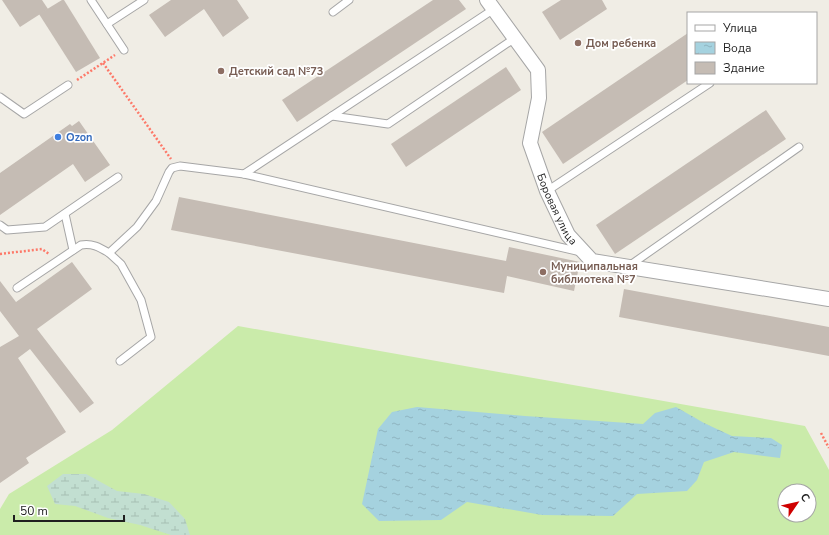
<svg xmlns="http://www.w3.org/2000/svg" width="829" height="535" viewBox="0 0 829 535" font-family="'Nunito Sans',sans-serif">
	<defs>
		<pattern id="wetland-marsh" width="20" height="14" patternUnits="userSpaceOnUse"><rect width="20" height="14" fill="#c2dfd1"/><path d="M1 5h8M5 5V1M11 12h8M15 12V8" fill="none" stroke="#a6bfb3"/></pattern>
		<pattern id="water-ripples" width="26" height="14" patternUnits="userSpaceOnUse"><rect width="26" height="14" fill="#a5d2df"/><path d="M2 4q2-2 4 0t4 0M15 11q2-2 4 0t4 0" fill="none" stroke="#8eb4bf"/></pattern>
	</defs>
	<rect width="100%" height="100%" fill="#f0ede5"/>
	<path fill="#caebaa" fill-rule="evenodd" d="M238,326L805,426L829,470V535H0V509L9,494L112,430ZM785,491H809V515H785Z"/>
	<path fill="url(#wetland-marsh)" d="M63,474H86L117,491L144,494L169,502L185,519L190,535H171L140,525L108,518L75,506L55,504L47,486Z"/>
	<path fill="url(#water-ripples)" d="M417,407L525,416L643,424L655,413L676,407L704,423L732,436L771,438L782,445L780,458L734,452L704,462L697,480L687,491L637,494L613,516L542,515L467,502L441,520L379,521L362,504L378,429L392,412Z"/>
	<g fill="#c5bcb4">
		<path d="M2,0H42L48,9L20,27Z"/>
		<path d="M62,0H64L100,58L76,72L39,14Z"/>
		<path d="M171,0H237L249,18L223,37L204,9L165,37L149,15Z"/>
		<path d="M433,0H459L466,9L297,122L282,100Z"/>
		<path d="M561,0H602L607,9L560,40L542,12Z"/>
		<path d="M688,33V80L563,164L542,132Z"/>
		<path d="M506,67L521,90L406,167L391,144Z"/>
		<path d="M766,110L786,139L615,254L596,225Z"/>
		<path d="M79,121L110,165L85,182L73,164L0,215V173L70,124L72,126Z"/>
		<path d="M179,197L506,261L509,247L580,262L574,291L507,276L504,293L171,230Z"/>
		<path d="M72,262L92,289L37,329L94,403L80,413L30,349L18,358L66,432L26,458L29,463L0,483V347L19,336L0,311V281L16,302Z"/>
		<path d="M624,289L829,327V356L619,317Z"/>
	</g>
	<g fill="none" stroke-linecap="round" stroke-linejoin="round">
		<defs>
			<g id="lane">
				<path d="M91,0L124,50"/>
				<path d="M333,12L349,0"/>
				<path d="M107,24L144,0"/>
				<path d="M0,97L24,114L68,85"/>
				<path d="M332,116L388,124L515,38"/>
				<path d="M244,174L494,9"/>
				<path d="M547,191L710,83"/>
				<path d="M65,214L73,250"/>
				<path d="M0,225L7,230L45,227L118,177"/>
				<path d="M109,253L121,264L141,300L151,337L120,361"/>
				<path d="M629,266L799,147"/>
				<path d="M17,288L81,245C92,243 99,247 109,253L137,227L156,201L169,172L172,168L180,166L244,174L581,252"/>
			</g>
			<g id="street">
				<path id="s1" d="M487,0L538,70L539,98L530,143L547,191L568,235L592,261L829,299"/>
			</g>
		</defs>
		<use href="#lane" stroke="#a6a6a6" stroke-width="9"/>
		<use href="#street" stroke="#a6a6a6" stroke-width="16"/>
		<g stroke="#fd7969" stroke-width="2.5" stroke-dasharray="2 2" stroke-linecap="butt">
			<path d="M103,63L171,159"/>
			<path d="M77,80L115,55"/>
			<path d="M0,254L42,249L49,254"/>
			<path d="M821,433L829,448"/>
		</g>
		<use href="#lane" stroke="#fff" stroke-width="7"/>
		<use href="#street" stroke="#fff" stroke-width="14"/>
	</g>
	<g fill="#8d6e63" stroke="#fff" stroke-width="1.5">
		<circle cx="578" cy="43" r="4"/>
		<circle cx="221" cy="71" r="4"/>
		<circle cx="543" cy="272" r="4"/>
	</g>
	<circle fill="#3f7fe0" stroke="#fff" stroke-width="1.5" cx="58" cy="137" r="4"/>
	<g text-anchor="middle" stroke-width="3.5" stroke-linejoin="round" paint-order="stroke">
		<g font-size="11" font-weight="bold" fill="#785e54" stroke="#fff" text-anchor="start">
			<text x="586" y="47">Дом ребенка</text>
			<text x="229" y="75">Детский сад №73</text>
			<text x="551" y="270">Муниципальная<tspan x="551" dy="13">библиотека №7</tspan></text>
		</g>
		<g font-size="11" font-weight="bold" fill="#366cbe" stroke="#fff" text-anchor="start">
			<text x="66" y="141">Ozon</text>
		</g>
		<g font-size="11" fill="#1f1f1f" stroke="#fff">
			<text dy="4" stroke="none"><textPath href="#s1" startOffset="232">Боровая улица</textPath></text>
		</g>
	</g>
	<rect x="687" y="12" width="130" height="72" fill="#ffffff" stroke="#a5a5a5"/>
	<rect x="695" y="25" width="20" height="6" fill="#ffffff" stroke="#a5a5a5"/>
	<text x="723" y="32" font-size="12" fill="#1f1f1f">Улица</text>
	<rect x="695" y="42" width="20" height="12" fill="url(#water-ripples)" stroke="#a5a5a5"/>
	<text x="723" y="52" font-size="12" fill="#1f1f1f">Вода</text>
	<rect x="695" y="62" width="20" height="12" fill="#c5bcb4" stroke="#a5a5a5"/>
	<text x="723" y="72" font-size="12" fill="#1f1f1f">Здание</text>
	<g transform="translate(797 503) rotate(56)"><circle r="19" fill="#ffffff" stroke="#a5a5a5"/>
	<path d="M0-3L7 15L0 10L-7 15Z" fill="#cf0000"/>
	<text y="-6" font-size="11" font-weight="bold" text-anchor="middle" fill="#1f1f1f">С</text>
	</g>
	<path d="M14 515v6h110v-6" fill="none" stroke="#1f1f1f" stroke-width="2"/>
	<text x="20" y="515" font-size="12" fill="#1f1f1f" stroke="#ffffff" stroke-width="3" paint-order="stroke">50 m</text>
</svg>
